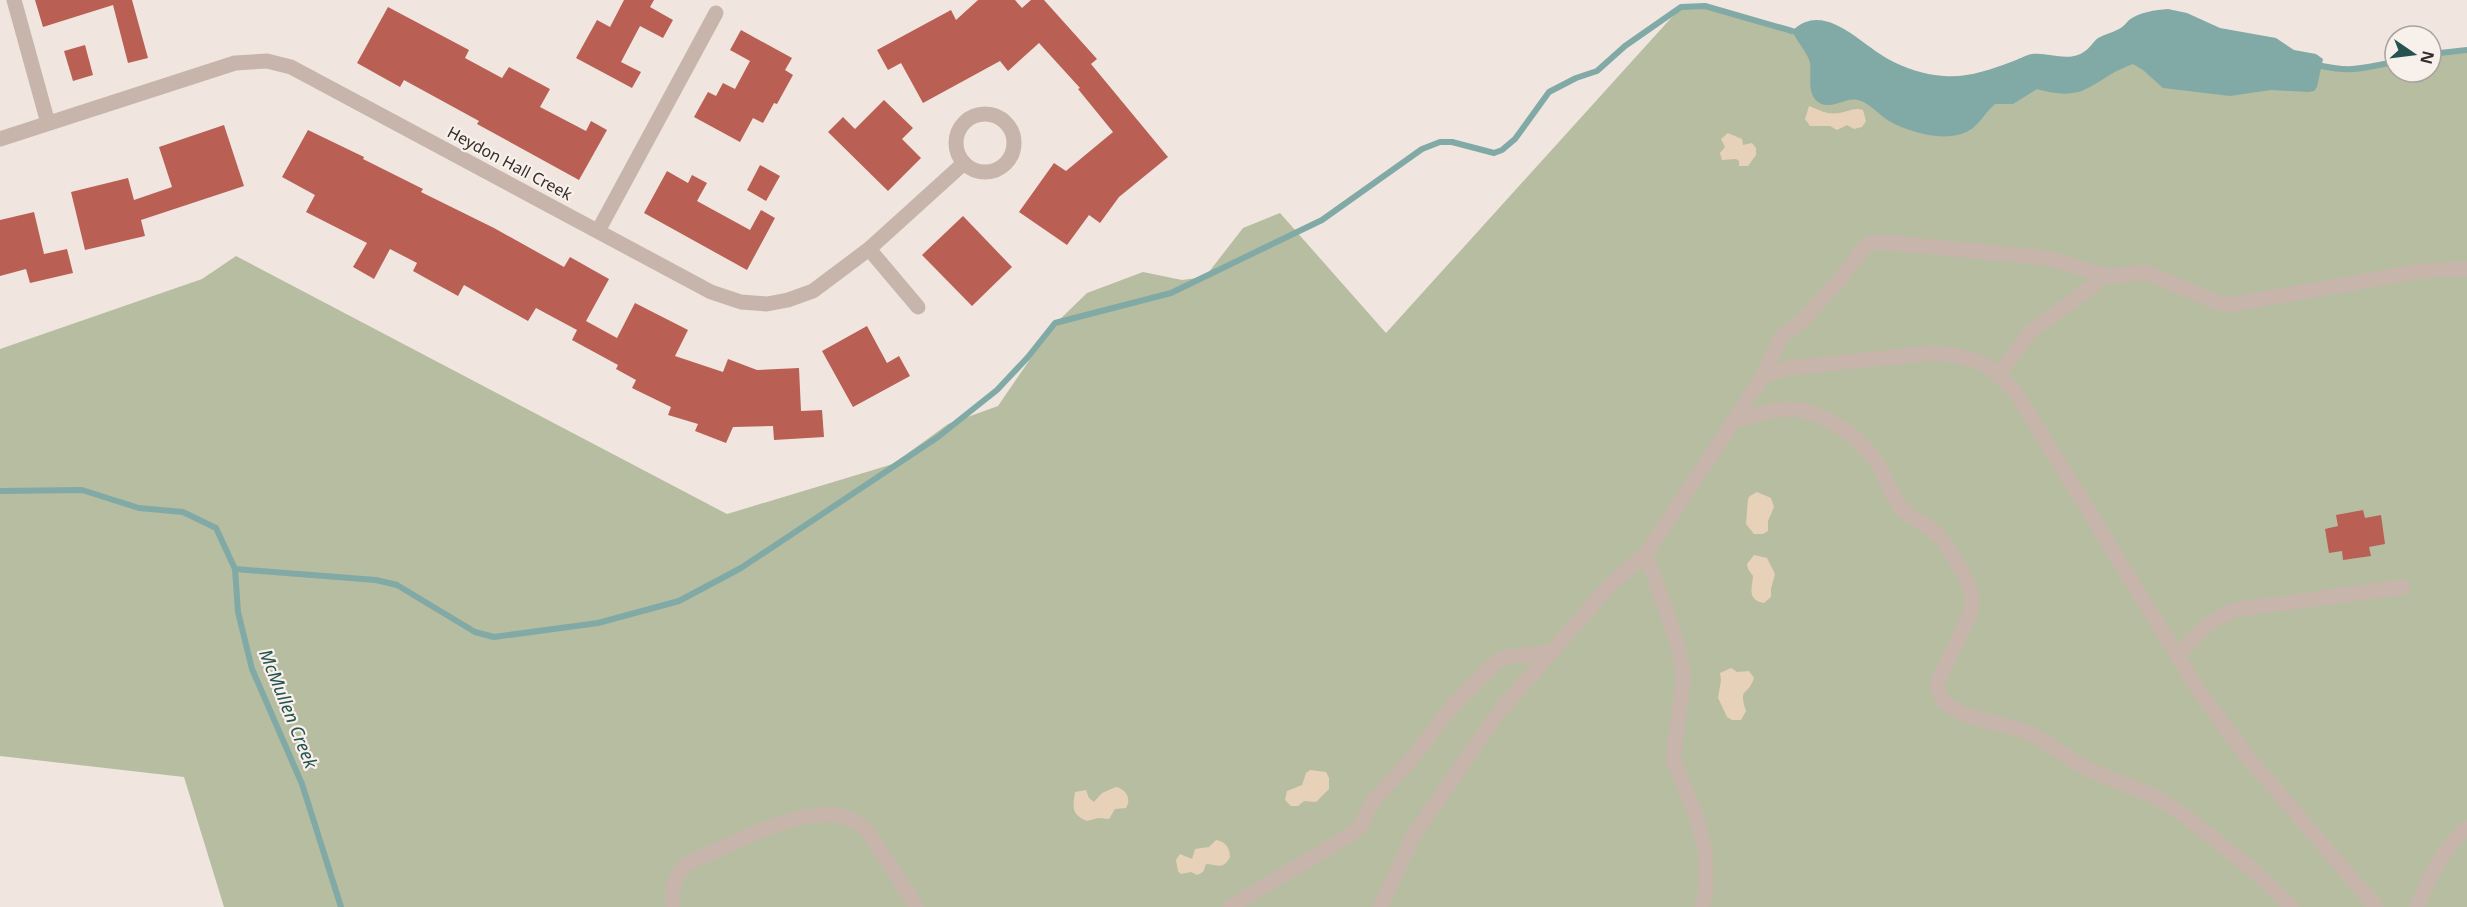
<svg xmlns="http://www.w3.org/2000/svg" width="2467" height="907" viewBox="0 0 2467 907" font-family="'Noto Sans',sans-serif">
	<rect width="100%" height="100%" fill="#f0e6df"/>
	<path fill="#b7bda0" d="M1681,7L1712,8L1792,31L1824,25L1919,95L2098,61L2322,66C2354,73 2365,67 2395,62V72H2431V54L2467,50V907H224L184,777L0,756V349L202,279L236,256L727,514L893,464L948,424L998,406L1052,327L1087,293L1143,272L1182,280L1205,277L1243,228L1280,213L1386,333Z"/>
	<g fill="#e7d2b9">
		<path d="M1809,106C1819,110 1827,115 1839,113C1849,112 1853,107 1863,110L1866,121L1862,127L1854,129L1847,125L1837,130L1830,126H1810L1805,119Z"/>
		<path d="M1728,133L1742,139L1743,145L1752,143L1756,148V155L1748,166H1739V161L1736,159L1722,160L1720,153L1725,147L1721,139Z"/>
		<path d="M1757,492L1771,498L1774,507L1768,521V531L1763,534H1754L1746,524L1748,499L1750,496Z"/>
		<path d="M1754,555L1767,558L1775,574L1771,589V597L1764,603C1747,600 1752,588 1753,576L1748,569L1747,564Z"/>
		<path d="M1731,668L1737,672L1749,671L1754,678C1748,697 1738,686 1746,711L1741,720H1732L1727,717L1720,702L1718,698L1721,680L1720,673Z"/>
		<path d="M1310,770L1326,772L1329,778V789L1316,802L1304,801L1298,806H1291L1285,800L1287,791L1302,785L1306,773Z"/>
		<path d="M1116,787C1126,789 1132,799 1126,808L1115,809L1109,819L1098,818L1087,821C1071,814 1073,808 1075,792L1086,790L1089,798L1094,802L1102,793Z"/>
		<path d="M1216,840C1225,841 1230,848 1230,857C1223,871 1217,864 1206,864L1203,872L1197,875L1191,872L1181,874L1178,871L1176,860L1180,854L1192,859L1195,849L1209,847Z"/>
	</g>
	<path fill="#81aaa6" d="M2168,9L2187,13L2220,28L2276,38L2294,50L2316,54L2323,59L2317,87L2314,91L2308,92L2271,90L2230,96L2163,88L2143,70L2133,64C2091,79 2089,104 2037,89L2013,104H1995C1987,111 1981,121 1973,128C1950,145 1911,133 1889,121C1879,115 1870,103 1858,100C1845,97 1831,111 1818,102C1806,93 1812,75 1810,63C1809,55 1796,40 1792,31C1824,0 1859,43 1888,59C1904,68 1925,75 1944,76C1967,78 1989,70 2011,62C2018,60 2025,55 2032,54C2049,52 2070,63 2085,51C2090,48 2093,42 2098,38C2105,34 2112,33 2119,29C2123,27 2126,23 2129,20C2140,12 2155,10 2168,9Z"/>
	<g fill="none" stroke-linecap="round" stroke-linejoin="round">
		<g stroke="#81aaa6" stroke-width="6">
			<path d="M2431,54L2467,50"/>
			<path d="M2322,66C2354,73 2365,67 2395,62"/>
			<path d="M0,491L82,490L139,508L183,512L216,528L235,569L238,612L252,669L302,784L341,907"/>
			<path d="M235,569L376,580L397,585L475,632L494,637L598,623L679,601L741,568L938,437L997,390L1028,357L1055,323L1171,293L1322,220L1422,149L1440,142H1452L1494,153L1502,150L1515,139L1549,92L1576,78L1597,71L1625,46L1681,7L1705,6L1792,31"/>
		</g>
	</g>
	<g fill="#b95f54">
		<path d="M35,0H132L148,58L128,63L113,5L43,27Z"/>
		<path d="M624,0H654L650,7L673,20L663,38L640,26L621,62L641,72L632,88L576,58L597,20L610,27Z"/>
		<path d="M978,0H1015L1022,8L1031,0H1044L1097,59L1091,64L1168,157L1119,197L1100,223L1089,215L1067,245L1019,212L1054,163L1066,171L1113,132L1078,89L1080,88L1039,43L1008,71L1000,61L923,103L901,63L888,70L877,50L951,10L956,20Z"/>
		<path d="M388,7L469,50L465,58L502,78L509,67L550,89L540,107L586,131L591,121L607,130L579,180L477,124L479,121L404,80L400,87L357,63Z"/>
		<path d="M741,30L792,58L785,70L793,75L777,104L774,103L763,123L753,118L740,142L694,117L708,92L716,96L723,83L735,89L750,61L730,50Z"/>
		<path d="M85,45L93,75L73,81L64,51Z"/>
		<path d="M884,100L913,128L902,139L921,158L888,191L828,132L843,117L855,129Z"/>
		<path d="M224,125L244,186L141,220L145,236L85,250L71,192L128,178L134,200L172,187L159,147Z"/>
		<path d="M308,130L364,157L363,159L423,189L421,192L494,228L564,267L570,257L609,279L586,321L617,338L635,303L688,330L675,356L723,372L728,359L757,370L799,368L801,411L822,410L824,437L774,440L773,426L733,427L726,443L695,431L698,424L668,415L671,407L632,388L636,380L616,369L618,365L572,340L577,330L536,308L528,321L464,285L458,296L413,271L417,263L390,249L374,279L353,267L367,243L306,212L315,195L282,177Z"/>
		<path d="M760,165L780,176L766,201L747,190Z"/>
		<path d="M667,171L688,183L692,175L707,183L697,201L750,230L761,210L775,218L747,270L644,213Z"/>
		<path d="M34,212L44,254L67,249L73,273L30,283L26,269L0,276V220Z"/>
		<path d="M963,216L1012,267L972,306L922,255Z"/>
		<path d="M867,326L887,363L899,356L910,376L853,407L822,351Z"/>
		<path d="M2363,510L2365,518L2381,515L2385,544L2369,547L2371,556L2343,560L2342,551L2329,553L2325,529L2338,526L2336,515Z"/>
	</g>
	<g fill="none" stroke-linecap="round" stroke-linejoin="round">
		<g stroke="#c7b5ac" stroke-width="15">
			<path d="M14,0L48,123"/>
			<circle cx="985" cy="143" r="29"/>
			<path d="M0,139L235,63L267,61L291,67L711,292L741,302L767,304L788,300L813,291L869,249L964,163"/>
			<path d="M598,231L716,13"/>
			<path d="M869,249L918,307"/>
			<path d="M1999,374L2030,332L2093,286L2100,275"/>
			<path d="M1763,376L1781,337L1802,321L1836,284L1864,248L1871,243L1880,242L2038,257L2054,260L2110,277L2145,272L2216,302L2228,305L2422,271L2467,269"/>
			<path d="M1732,422C1751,416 1771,409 1791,409C1822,410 1862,438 1878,464C1887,479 1892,500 1905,512C1915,521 1929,525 1939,536C1949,548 1969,581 1972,596C1973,603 1972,608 1970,614L1938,681C1935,719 1996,720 2021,730C2046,738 2065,758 2088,769C2113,781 2140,788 2164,802C2179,810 2192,822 2205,832C2235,856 2266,879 2291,907"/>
			<path d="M1646,554L1676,639L1684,674L1673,759L1697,818L1705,850L1706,889L1702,907"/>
			<path d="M2177,655L2208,624L2234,610L2403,587"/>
			<path d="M673,907C671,890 674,876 686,864C728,846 791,810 837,815C848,816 857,822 866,829L917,907"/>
			<path d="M1230,907L1350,835L1360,827L1372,802L1412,759L1451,707L1496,662L1507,657L1551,652"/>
			<path d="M1380,907L1415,833L1498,713L1610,585L1646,554L1763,376L1788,368L1935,353C1976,357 1992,363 2018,396L2199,691L2246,755L2376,907"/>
			<path d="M2417,907C2429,877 2442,850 2467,828"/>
		</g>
	</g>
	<g text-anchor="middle" stroke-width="4.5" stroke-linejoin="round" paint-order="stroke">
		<g font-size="16" fill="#362c2a" stroke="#f8f0eb">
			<text transform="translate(510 163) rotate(28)" y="6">Heydon Hall Creek</text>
		</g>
		<g font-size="18" font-style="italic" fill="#245350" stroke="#f8f0eb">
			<text transform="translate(288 709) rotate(68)" y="6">McMullen Creek</text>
		</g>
	</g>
	<g transform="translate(2413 54) rotate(104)"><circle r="28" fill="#f8f0eb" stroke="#aaa29e" stroke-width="1.5"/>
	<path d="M0-4.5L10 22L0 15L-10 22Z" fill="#245350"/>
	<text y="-9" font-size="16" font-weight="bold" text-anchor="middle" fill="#362c2a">N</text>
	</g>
</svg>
